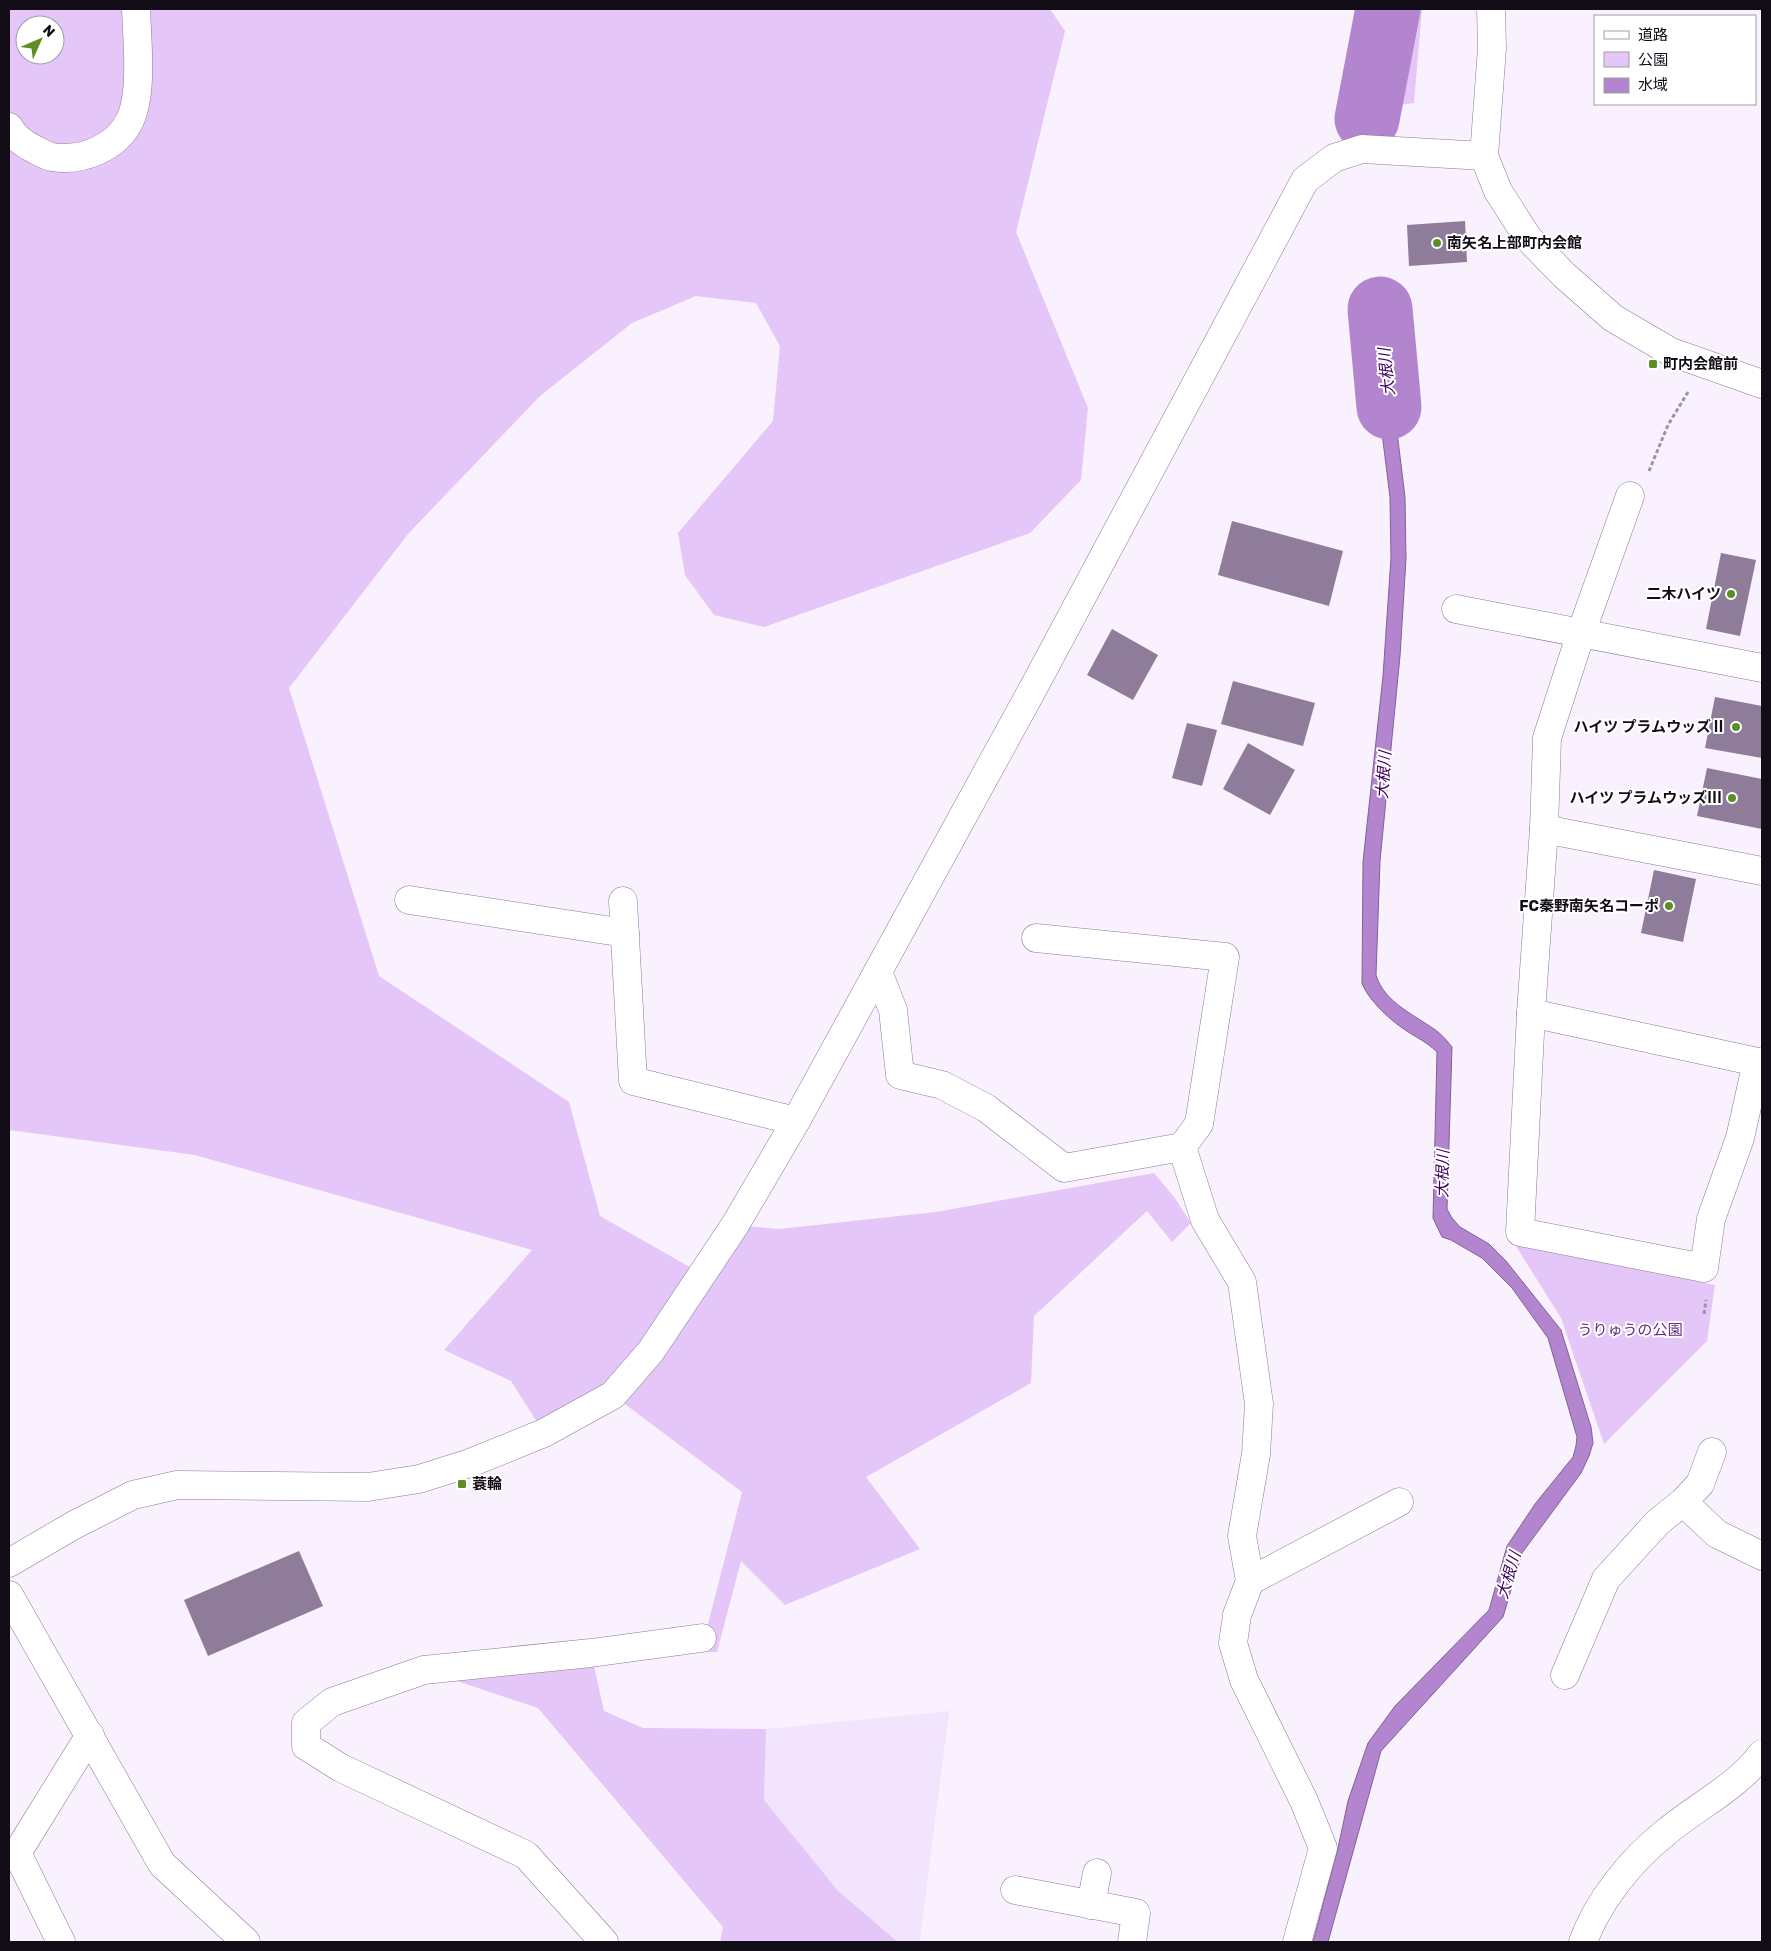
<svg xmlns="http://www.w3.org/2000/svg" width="1771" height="1951" viewBox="0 0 1771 1951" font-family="Rubik,'Noto Sans JP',sans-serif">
	<rect width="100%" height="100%" fill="#f9f1fe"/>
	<path fill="#f2e4fc" d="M949,1711L920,1941L898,1942L839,1892L764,1800L766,1729Z"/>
	<g fill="#e4c6f8" fill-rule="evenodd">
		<path d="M9,9H1050L1065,31L1016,232L1088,408L1081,480L1030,533L764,627L714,615L685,575L678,533L773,421L780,346L756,303L696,296L632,323L540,396L408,534L289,688L379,976L569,1102L600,1216L702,1274L735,1225L779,1229L936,1212L1154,1173L1174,1197L1191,1223L1172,1242L1147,1211L1034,1316L1031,1383L866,1477L920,1549L785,1605L741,1561L717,1652L591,1653L604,1711L643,1728L766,1729L764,1800L839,1892L898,1942H720L723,1927L538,1708L424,1670L707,1628L742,1492L613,1395L544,1433L511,1381L444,1350L532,1250L195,1155L9,1130ZM25,25H55V55H25Z"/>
		<path d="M1356,9H1422L1414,103L1349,111Z"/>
		<path d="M1514,1243L1715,1285L1707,1341L1604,1444L1561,1318Z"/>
	</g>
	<path fill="#b285ce" stroke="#826197" d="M1383,318L1405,497L1406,559L1400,656L1380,861L1376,975C1384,1003 1417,1016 1438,1032C1443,1036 1448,1042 1452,1047L1447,1209L1452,1218L1460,1227L1489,1244L1506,1261L1561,1330L1591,1427L1593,1443L1589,1456L1581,1473L1522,1553L1503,1617L1381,1751L1328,1942H1313L1338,1848L1348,1801L1368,1743L1395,1706L1489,1610L1507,1546L1535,1504L1573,1457L1576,1446L1577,1437L1548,1338L1512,1288L1482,1258L1451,1240L1442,1237L1433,1218L1437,1052C1426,1041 1413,1036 1401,1027C1388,1018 1367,998 1362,983L1363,862L1383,676L1391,558L1390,497L1368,321Z"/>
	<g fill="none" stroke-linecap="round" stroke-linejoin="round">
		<g stroke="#b285ce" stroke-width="65">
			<path d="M1367,119L1388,9"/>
			<path d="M1380,309L1389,407"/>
		</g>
	</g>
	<g fill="#8e7c9a">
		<path d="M1465,221L1467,262L1409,266L1407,225Z"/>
		<path d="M1232,521L1343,551L1329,606L1218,575Z"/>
		<path d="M1721,553L1756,560L1740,636L1706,629Z"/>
		<path d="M1112,629L1158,655L1133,700L1087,675Z"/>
		<path d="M1233,681L1315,703L1303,746L1221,724Z"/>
		<path d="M1715,697L1762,706V758L1705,748Z"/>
		<path d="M1187,723L1217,730L1202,786L1172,778Z"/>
		<path d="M1248,743L1295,770L1270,815L1223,789Z"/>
		<path d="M1707,768L1762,779V829L1697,816Z"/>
		<path d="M1654,870L1696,879L1683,942L1641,933Z"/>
		<path d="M299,1551L323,1606L208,1656L184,1600Z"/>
	</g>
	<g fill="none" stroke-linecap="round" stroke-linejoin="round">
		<defs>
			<g id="minor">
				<path d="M1491,9L1492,48L1484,156L1498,191L1528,238L1564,275L1613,318L1671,352L1762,384"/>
				<path d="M9,127C14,137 24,144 34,149C40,152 46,156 52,157C81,162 117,148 130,120C143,93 137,39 136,9"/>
				<path d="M1630,496L1581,633L1547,738L1544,829L1531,1013L1520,1232L1704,1268L1711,1219L1740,1138L1757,1062"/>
				<path d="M1456,609L1762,668"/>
				<path d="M1544,829L1762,871"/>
				<path d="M409,900L625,933"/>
				<path d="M623,901L633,1081L796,1121"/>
				<path d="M1036,938L1225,957L1199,1124L1182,1147"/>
				<path d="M878,972L893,1010L900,1075L942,1085L986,1108L1064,1168L1182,1147L1205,1220L1242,1282L1259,1404L1256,1454L1242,1536L1250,1581L1237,1615L1233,1643L1244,1680L1304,1801L1323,1848L1297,1942"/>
				<path d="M1531,1013L1762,1063"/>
				<path d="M1683,1502L1717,1534L1762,1556"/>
				<path d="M9,1563L74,1525L133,1495L177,1485L368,1487L419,1479L470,1463L544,1433L613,1395L651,1351L735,1225L796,1121L1036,683L1305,180L1334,158L1362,149L1484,156"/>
				<path d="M1250,1581L1399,1502"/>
				<path d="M9,1595L162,1864L246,1942"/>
				<path d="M1565,1675L1606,1579L1658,1522L1683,1502L1700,1484L1712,1452"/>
				<path d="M1015,1890L1136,1913L1132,1942"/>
				<path d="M1091,1905L1097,1873"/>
				<path d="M61,1942L17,1853L90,1735"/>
				<path d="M604,1942L526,1855L341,1768L306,1746V1723L332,1702L424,1670L591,1653L702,1638"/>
				<path d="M1583,1942C1598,1901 1631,1860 1665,1833C1697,1806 1736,1788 1762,1754"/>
			</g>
		</defs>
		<use href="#minor" stroke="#8c7a97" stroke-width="29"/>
		<g stroke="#9c95a1" stroke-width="3" stroke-dasharray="4 2.5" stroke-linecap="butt">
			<path d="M1649,471L1668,425L1688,392"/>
			<path d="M1704,1314L1706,1300"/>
		</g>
		<use href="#minor" stroke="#fff" stroke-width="28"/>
	</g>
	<g fill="#5c8e25" stroke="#fff" stroke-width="2">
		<circle cx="1437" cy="243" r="5"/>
		<rect x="1648" y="359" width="10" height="10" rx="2.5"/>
		<circle cx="1731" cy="594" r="5"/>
		<circle cx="1736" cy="727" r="5"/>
		<circle cx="1732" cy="798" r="5"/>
		<circle cx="1669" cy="906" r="5"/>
		<rect x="457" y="1479" width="10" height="10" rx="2.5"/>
	</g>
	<g text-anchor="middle" stroke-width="4" stroke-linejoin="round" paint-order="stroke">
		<g font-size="15" font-weight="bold" fill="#120c17" stroke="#fff" text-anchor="end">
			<text x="1447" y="248" text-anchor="start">南矢名上部町内会館</text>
			<text x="1663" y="369" text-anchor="start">町内会館前</text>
			<text x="1721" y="599">二木ハイツ</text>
			<text x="1726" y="732">ハイツ プラムウッズⅡ</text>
			<text x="1722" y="803">ハイツ プラムウッズⅢ</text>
			<text x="1659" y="911">FC秦野南矢名コーポ</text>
			<text x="472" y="1489" text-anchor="start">蓑輪</text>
		</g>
		<g font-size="15" fill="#632981" stroke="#fff">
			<text x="1630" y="1335">うりゅうの公園</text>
		</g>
		<g font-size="16" font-style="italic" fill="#40005b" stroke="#fff">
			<text transform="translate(1386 372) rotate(-96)" y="6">大根川</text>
			<text transform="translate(1383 775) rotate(-86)" y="6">大根川</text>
			<text transform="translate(1442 1174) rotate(-89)" y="6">大根川</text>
			<text transform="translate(1508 1575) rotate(-73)" y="6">大根川</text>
		</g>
	</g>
	<rect width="1771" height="1951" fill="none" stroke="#120c17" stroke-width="20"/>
	<rect x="1594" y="15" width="162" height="90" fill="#ffffff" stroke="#a09ea2"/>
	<rect x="1604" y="31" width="25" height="8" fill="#ffffff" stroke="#a09ea2"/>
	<text x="1638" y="40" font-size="15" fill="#120c17">道路</text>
	<rect x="1604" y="52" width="25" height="15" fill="#e4c6f8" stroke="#a09ea2"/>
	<text x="1638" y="65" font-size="15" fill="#120c17">公園</text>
	<rect x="1604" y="78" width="25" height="15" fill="#b285ce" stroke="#a09ea2"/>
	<text x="1638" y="90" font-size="15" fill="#120c17">水域</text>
	<g transform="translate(40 40) rotate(45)"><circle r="24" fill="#ffffff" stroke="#a09ea2"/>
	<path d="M0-4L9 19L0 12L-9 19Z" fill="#5c8e25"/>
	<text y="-8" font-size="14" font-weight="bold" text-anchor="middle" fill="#120c17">N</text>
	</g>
</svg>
